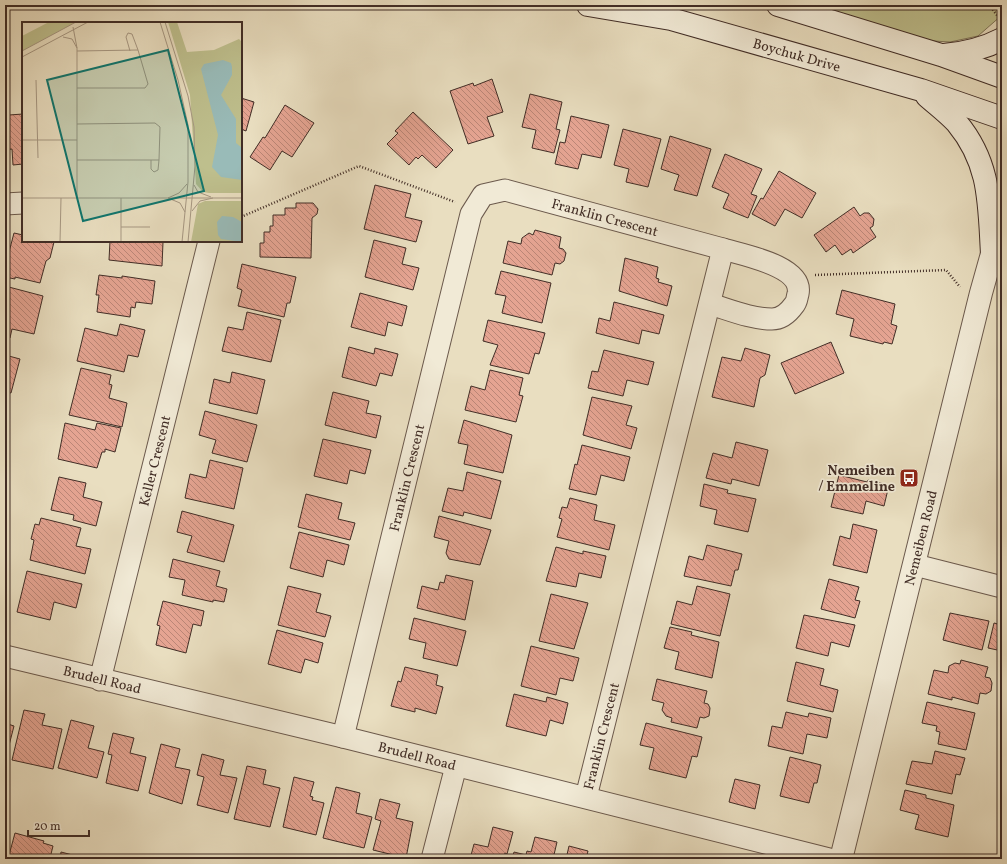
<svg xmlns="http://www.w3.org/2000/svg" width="1007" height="864" viewBox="0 0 1007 864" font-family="Vollkorn,serif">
	<defs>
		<pattern id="building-back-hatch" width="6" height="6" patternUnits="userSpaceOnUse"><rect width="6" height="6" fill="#e5a492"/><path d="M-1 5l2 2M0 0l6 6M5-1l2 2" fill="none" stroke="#bb8677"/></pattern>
	</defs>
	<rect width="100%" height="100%" fill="#e9dec0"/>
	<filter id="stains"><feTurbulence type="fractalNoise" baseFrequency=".005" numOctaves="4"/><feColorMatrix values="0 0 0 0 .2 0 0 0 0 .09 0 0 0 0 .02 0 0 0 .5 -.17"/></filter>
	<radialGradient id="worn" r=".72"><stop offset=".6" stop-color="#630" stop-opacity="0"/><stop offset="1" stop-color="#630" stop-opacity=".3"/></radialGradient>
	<path fill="#bebf8d" stroke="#80765a" d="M806,5H1002V15L978,36L950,42L918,40Z"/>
	<g fill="url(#building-back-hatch)" stroke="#412d26">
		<path d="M492,79L503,112L487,117L494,136L468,144L450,91L473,83L474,86Z"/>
		<path d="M530,94L562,102L556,129L560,130L554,153L532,148L536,130L522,127Z"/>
		<path d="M241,98L254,102L246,131L241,129Z"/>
		<path d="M285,105L314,123L292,157L282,151L270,170L250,157L263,137L265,138Z"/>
		<path d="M413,112L453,150L436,168L422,155L418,159L416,157L409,165L387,144L398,133L395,131Z"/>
		<path d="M5,113H9V115L23,114V164L13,165L12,149L5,150Z"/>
		<path d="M571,116L609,125L601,158L582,154L578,169L555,164L560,142L565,143Z"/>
		<path d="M623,129L661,139L648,187L626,182L629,169L614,165Z"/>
		<path d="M670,136L711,149L697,196L674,190L679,175L661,169Z"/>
		<path d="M725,154L762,169L751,194L757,196L748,218L723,208L729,194L712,187Z"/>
		<path d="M779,171L816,193L802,218L785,209L775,226L752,214L761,198L763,199Z"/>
		<path d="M375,185L411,194L405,217L422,221L416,242L364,229Z"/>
		<path d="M296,203H313L318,209L317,214L312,218L311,258L260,257V243H264V232H270V226H273V215H285V208H296Z"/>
		<path d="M854,207L860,216L864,213H869L874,219L873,226L870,228L876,237L853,253L851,249L842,255L835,245L826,252L814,235Z"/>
		<path d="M535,230L561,237L559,248L563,249L566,253L564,261L560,264L555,263L552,275L503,263L508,241L521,244L522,238L529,233L533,235Z"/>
		<path d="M14,233L23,235V241L54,242L50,258L46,261L40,283L15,277V279L5,277V251L9,252Z"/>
		<path d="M374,240L406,248L402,264L419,268L413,290L365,277Z"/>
		<path d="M110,241L163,242L162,266L109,260Z"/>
		<path d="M625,258L658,267L656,278L659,279L658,282L672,286L667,306L619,291Z"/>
		<path d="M242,264L296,277L290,303H287L284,317L238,306L242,290L237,288Z"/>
		<path d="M501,271L551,283L542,323L502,313L506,296L495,294Z"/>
		<path d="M99,275L122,278V276L155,281L152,304L136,302L135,308L131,307L130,317L97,312L99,295H96Z"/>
		<path d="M5,286L43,296L34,334L12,329L10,338L5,336Z"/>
		<path d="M842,290L895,304L891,324L897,326L892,344L884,342L883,344L850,336L854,319L836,314Z"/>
		<path d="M360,293L407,306L402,326L388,322L385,336L351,327Z"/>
		<path d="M614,302L664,315L659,334L642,330L639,344L596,333L599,318L610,321Z"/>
		<path d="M247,312L281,320L271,362L222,351L228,327L243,330Z"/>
		<path d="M488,320L545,333L539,354L535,353L529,374L490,365L498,345L483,341Z"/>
		<path d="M120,324L145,330L138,357L128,355L124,372L77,361L85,328L117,336Z"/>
		<path d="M831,342L844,373L795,394L781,363Z"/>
		<path d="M349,347L374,354L375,348L398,354L392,376L380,373L376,386L342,377Z"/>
		<path d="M745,348L770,355L765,375L760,378L754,407L712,397L722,357L741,361Z"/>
		<path d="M604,350L654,362L648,385L627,380L623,396L588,388L592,371L598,372Z"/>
		<path d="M5,355L20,359L11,393L5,392Z"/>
		<path d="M81,368L111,375L109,384L112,385L109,398L127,403L122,427L69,415Z"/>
		<path d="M490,370L523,378L519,395L523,396L516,422L465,410L471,386L485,390Z"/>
		<path d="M232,372L265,380L257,414L209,403L214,379L230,383Z"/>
		<path d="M333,392L369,401L366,413L381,416L376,438L325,425Z"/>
		<path d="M592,397L632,406L626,425L637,428L631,449L583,435Z"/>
		<path d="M205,411L257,425L247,462L212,453L216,440L199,435Z"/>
		<path d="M464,420L512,435L503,473L464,464L468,445L458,443Z"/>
		<path d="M65,423L95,430L97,423L121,428L115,452L105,449V452H102L97,468L58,459Z"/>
		<path d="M323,439L371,450L365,474L350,470L347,484L314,476Z"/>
		<path d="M736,442L768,450L759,486L732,479L731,484L706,478L713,453L732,458Z"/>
		<path d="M582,445L630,457L624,481L601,475L596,495L569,489L575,464L577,465Z"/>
		<path d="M210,460L243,468L234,509L185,498L190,474L206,478Z"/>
		<path d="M467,472L501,481L491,519L464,512L463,516L442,511L448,488L463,491Z"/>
		<path d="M839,475L867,482L868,480L889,485L884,506L866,501L863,514L831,507Z"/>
		<path d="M59,477L86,483L83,497L102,502L96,526L73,520L74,515L51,510Z"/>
		<path d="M704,484L728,490L727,493L756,499L748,532L714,524L717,510L700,506Z"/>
		<path d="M306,494L342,503L338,519L355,523L350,540L298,527Z"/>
		<path d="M570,498L597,505L594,520L615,525L609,550L557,537L562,519L559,518L562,507L567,508Z"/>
		<path d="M182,511L234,525L224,562L187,552L192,536L177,532Z"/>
		<path d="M439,516L491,530L480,565L449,559L446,553L449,541L434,537Z"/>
		<path d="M41,518L81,528L76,546L91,549L85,574L30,560L34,540L31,539L35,524L39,525Z"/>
		<path d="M853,524L877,530L867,573L833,565L840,536L850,539Z"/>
		<path d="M299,532L349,545L344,565L327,560L323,577L290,568Z"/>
		<path d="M707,545L742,554L738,570H735L731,586L684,576L689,556L703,560Z"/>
		<path d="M556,547L583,554V551L606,556L601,578L579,573L576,587L546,581Z"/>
		<path d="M173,559L220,571L216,586L227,589L224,602L213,600V602L182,595L185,580L169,577Z"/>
		<path d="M27,571L82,584L76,608L54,602L50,620L17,612Z"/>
		<path d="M446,575L473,581L465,620L417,608L422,586L438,590L440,582L444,583Z"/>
		<path d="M829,579L859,587L855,600L860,601L855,618L821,609Z"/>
		<path d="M288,586L321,594L316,612L331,616L325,637L278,625Z"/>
		<path d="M697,586L730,594L720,636L671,624L677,601L692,605Z"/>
		<path d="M551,594L588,603L574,649L539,641Z"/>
		<path d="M163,601L204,611L201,626L193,624L186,653L156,645L160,626L157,625Z"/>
		<path d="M950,613L989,621L982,650L943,640Z"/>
		<path d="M804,615L855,625L849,647L831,642L828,656L796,648Z"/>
		<path d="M414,618L466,631L457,666L423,658L426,643L409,639Z"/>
		<path d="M994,623L1002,625V651L988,648Z"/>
		<path d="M670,627L692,632L691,635L719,642L712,678L675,669L679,652L664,648Z"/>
		<path d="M277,630L323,643L318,663L305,659L301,673L268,664Z"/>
		<path d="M531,646L579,658L573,681L560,678L556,695L521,686Z"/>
		<path d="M961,660L988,667L985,677L990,678L992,683L991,691L986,694L980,693L978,704L952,697V700L928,694L934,670L948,673L949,666L955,663L960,664Z"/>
		<path d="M796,662L824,669L820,685L838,690L833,712L787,701Z"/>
		<path d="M405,667L438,675L436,685L443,687L436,714L415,708V712L391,706L398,681L401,682Z"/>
		<path d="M657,679L707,691L704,703L708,704L710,708L709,716L704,718L700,717L697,728L671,722L672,718L666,716L662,710L664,703L652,700Z"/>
		<path d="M514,694L546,702L547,697L568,703L563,724L550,720L546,736L506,726Z"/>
		<path d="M927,702L975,713L966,750L938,744L940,732L936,731L937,726L922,723Z"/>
		<path d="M24,710L45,714L42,725L62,729L53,769L12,760Z"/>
		<path d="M786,712L808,717L809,713L831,718L827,738L807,734L803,754L768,746L772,726L782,728Z"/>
		<path d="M71,720L94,726L88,748L104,752L97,778L58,768Z"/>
		<path d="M5,723L14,726L6,757L5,756Z"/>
		<path d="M646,723L702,737L697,757L692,756L686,778L649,769L654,748L640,745Z"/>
		<path d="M113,733L134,738L130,753L146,757L138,791L106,783L112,755L108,754Z"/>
		<path d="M161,744L180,749L175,767L190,770L182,804L149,793Z"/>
		<path d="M935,751L965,758L960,775L956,774L952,794L906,784L912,761L932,764Z"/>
		<path d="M202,754L224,760L220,775L237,778L228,813L197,805L204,777L197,775Z"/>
		<path d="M790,757L821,765L817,783H814L809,803L780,796Z"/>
		<path d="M247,766L266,770L263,784L280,788L270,827L234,819Z"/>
		<path d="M294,777L314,782L310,796L313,797L312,800L324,803L316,835L283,827Z"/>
		<path d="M735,779L760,785L755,809L729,802Z"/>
		<path d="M336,787L360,793L356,813L372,817L364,848L323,838Z"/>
		<path d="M905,790L926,795V798L954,805L948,837L915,829L919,815L900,810Z"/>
		<path d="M380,799L400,804L396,818L413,822L406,858L373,850L381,821L375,819Z"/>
		<path d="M493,827L513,832L507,854L505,853L503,859H470L474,844L488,847Z"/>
		<path d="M15,833L44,841L43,843L53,846L50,858L53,859H8Z"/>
		<path d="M535,837L557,842L553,859H512L514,852L526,855L527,851L531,852Z"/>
		<path d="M569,846L588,851L586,859H566Z"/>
		<path d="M61,852L88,859H60Z"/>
		<path d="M613,855L628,859H612Z"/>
	</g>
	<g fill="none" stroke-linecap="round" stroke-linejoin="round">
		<defs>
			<g id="minor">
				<path d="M5,204L23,203"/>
				<path d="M710,304C730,310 751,319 772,319C782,319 789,312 794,305C797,302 797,297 798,294C804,266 743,255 723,249"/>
				<path d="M915,565L1002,587"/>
				<path id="s1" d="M5,656L343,737L829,859"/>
				<path id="s2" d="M100,680L209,241"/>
				<path id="s3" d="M343,737L471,214L483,195L505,190L723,249L586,797"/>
				<path d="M432,859L456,766"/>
			</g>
			<g id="tertiary">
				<path id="s4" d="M841,859L981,293L1002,218"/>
			</g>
			<g id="secondary">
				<path id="s5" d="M588,5L671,19L921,90L1002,118"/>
				<path d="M778,5L941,55L1002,77"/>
				<path d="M944,55C965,53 983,49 1002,39"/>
				<path d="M927,96C937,105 948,113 957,123C991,164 989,204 992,254"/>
			</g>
		</defs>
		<use href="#minor" stroke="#6b594c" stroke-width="23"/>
		<use href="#tertiary" stroke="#6b594c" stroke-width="24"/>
		<use href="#secondary" stroke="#412d26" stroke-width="24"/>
		<g stroke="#412d26" stroke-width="2.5" stroke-dasharray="1 2" stroke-linecap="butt">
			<path d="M989,5L1000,19"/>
			<path d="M241,217L359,166L455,202"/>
			<path d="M815,275L946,270L960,287"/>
		</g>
		<use href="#minor" stroke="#f1ead6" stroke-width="21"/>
		<use href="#tertiary" stroke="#f1ead6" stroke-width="22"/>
		<use href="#secondary" stroke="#f1ead6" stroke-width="22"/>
	</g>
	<defs>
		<symbol id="bus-square" viewBox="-11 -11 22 22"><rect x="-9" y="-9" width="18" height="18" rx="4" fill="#8f2418" stroke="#f1ead6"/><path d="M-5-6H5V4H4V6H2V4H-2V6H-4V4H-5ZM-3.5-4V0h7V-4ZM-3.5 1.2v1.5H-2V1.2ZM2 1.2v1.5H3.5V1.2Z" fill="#fff"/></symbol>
	</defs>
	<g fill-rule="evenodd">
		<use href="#bus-square" x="898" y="467" width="22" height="22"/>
	</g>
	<g text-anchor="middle" stroke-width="3.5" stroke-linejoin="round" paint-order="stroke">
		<g font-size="14" fill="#412d26" stroke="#f1ead6">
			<text dy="5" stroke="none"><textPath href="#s5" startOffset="215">Boychuk Drive</textPath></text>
			<text dy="5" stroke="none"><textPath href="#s3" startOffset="687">Franklin Crescent</textPath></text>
			<text dy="5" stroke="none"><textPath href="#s2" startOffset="226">Keller Crescent</textPath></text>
			<text dy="5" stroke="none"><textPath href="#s3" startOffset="267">Franklin Crescent</textPath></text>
			<text dy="5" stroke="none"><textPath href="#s4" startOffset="331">Nemeiben Road</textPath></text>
			<text dy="5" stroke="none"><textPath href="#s1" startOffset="100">Brudell Road</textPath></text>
			<text transform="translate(601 736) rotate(-76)" y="5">Franklin Crescent</text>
			<text dy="5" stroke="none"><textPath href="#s1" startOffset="424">Brudell Road</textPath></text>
		</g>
		<g font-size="14" font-weight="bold" fill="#412d26" stroke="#f1ead6" text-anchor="end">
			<text x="895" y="475">Nemeiben<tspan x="895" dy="16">/ Emmeline</tspan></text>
		</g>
	</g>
	<g transform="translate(22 22)">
		<rect width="220" height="220" fill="#e9dec0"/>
		<path d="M27,0H54L0,29V14Z" fill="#bebf8d"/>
		<path d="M146,0H155L165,30L192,28L217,17L220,20V171H187L181,170L174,162L168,73ZM183,179H220V220H169L176,182Z" fill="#bebf8d"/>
		<path d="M201,38L209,41L210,45V53L199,73L214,97V121L220,126V158L199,155L190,145L196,113L179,47L182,42ZM200,194L211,195L220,200V220L199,217L196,213L195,200Z" fill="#99bbb8"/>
		<path fill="none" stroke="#a69782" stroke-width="1" d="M138,0L156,58L166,103V160L160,220M143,0L166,74L172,105L173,144L166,220M51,5L55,26V176M41,15L50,17L55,26M0,29L54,0M108,29L104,15L106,11L110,12L116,28M0,35L66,0M14,58L16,136M55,66H123L126,62L116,28L55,29M55,102L133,101L138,105L137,138H55M0,118H55M129,138V147L132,150L136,148L137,138M172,163L176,170L189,175M0,176H220M146,176L157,171L165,162M146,176L158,181L163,190M170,189L178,179L191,176M99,205H128M38,220L39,176M99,220V176"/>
		<path fill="#0f766e" fill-opacity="0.15" stroke="#0f766e" stroke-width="2" d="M146,28L182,169L61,199L25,58Z"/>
		<rect width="220" height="220" fill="none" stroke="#412d26" stroke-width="2"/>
	</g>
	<rect width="1007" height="864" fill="none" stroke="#e9dec0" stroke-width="20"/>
	<rect x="6" y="6" width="995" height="852" fill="none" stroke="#412d26" stroke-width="2"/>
	<rect x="10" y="10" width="987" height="844" fill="none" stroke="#412d26"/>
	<path d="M28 830v6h61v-6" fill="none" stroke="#412d26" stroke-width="2"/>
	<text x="34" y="830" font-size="12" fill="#412d26" stroke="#f1ead6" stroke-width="3" paint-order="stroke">20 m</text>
	<rect width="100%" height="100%" filter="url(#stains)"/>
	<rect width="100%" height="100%" fill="url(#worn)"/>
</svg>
